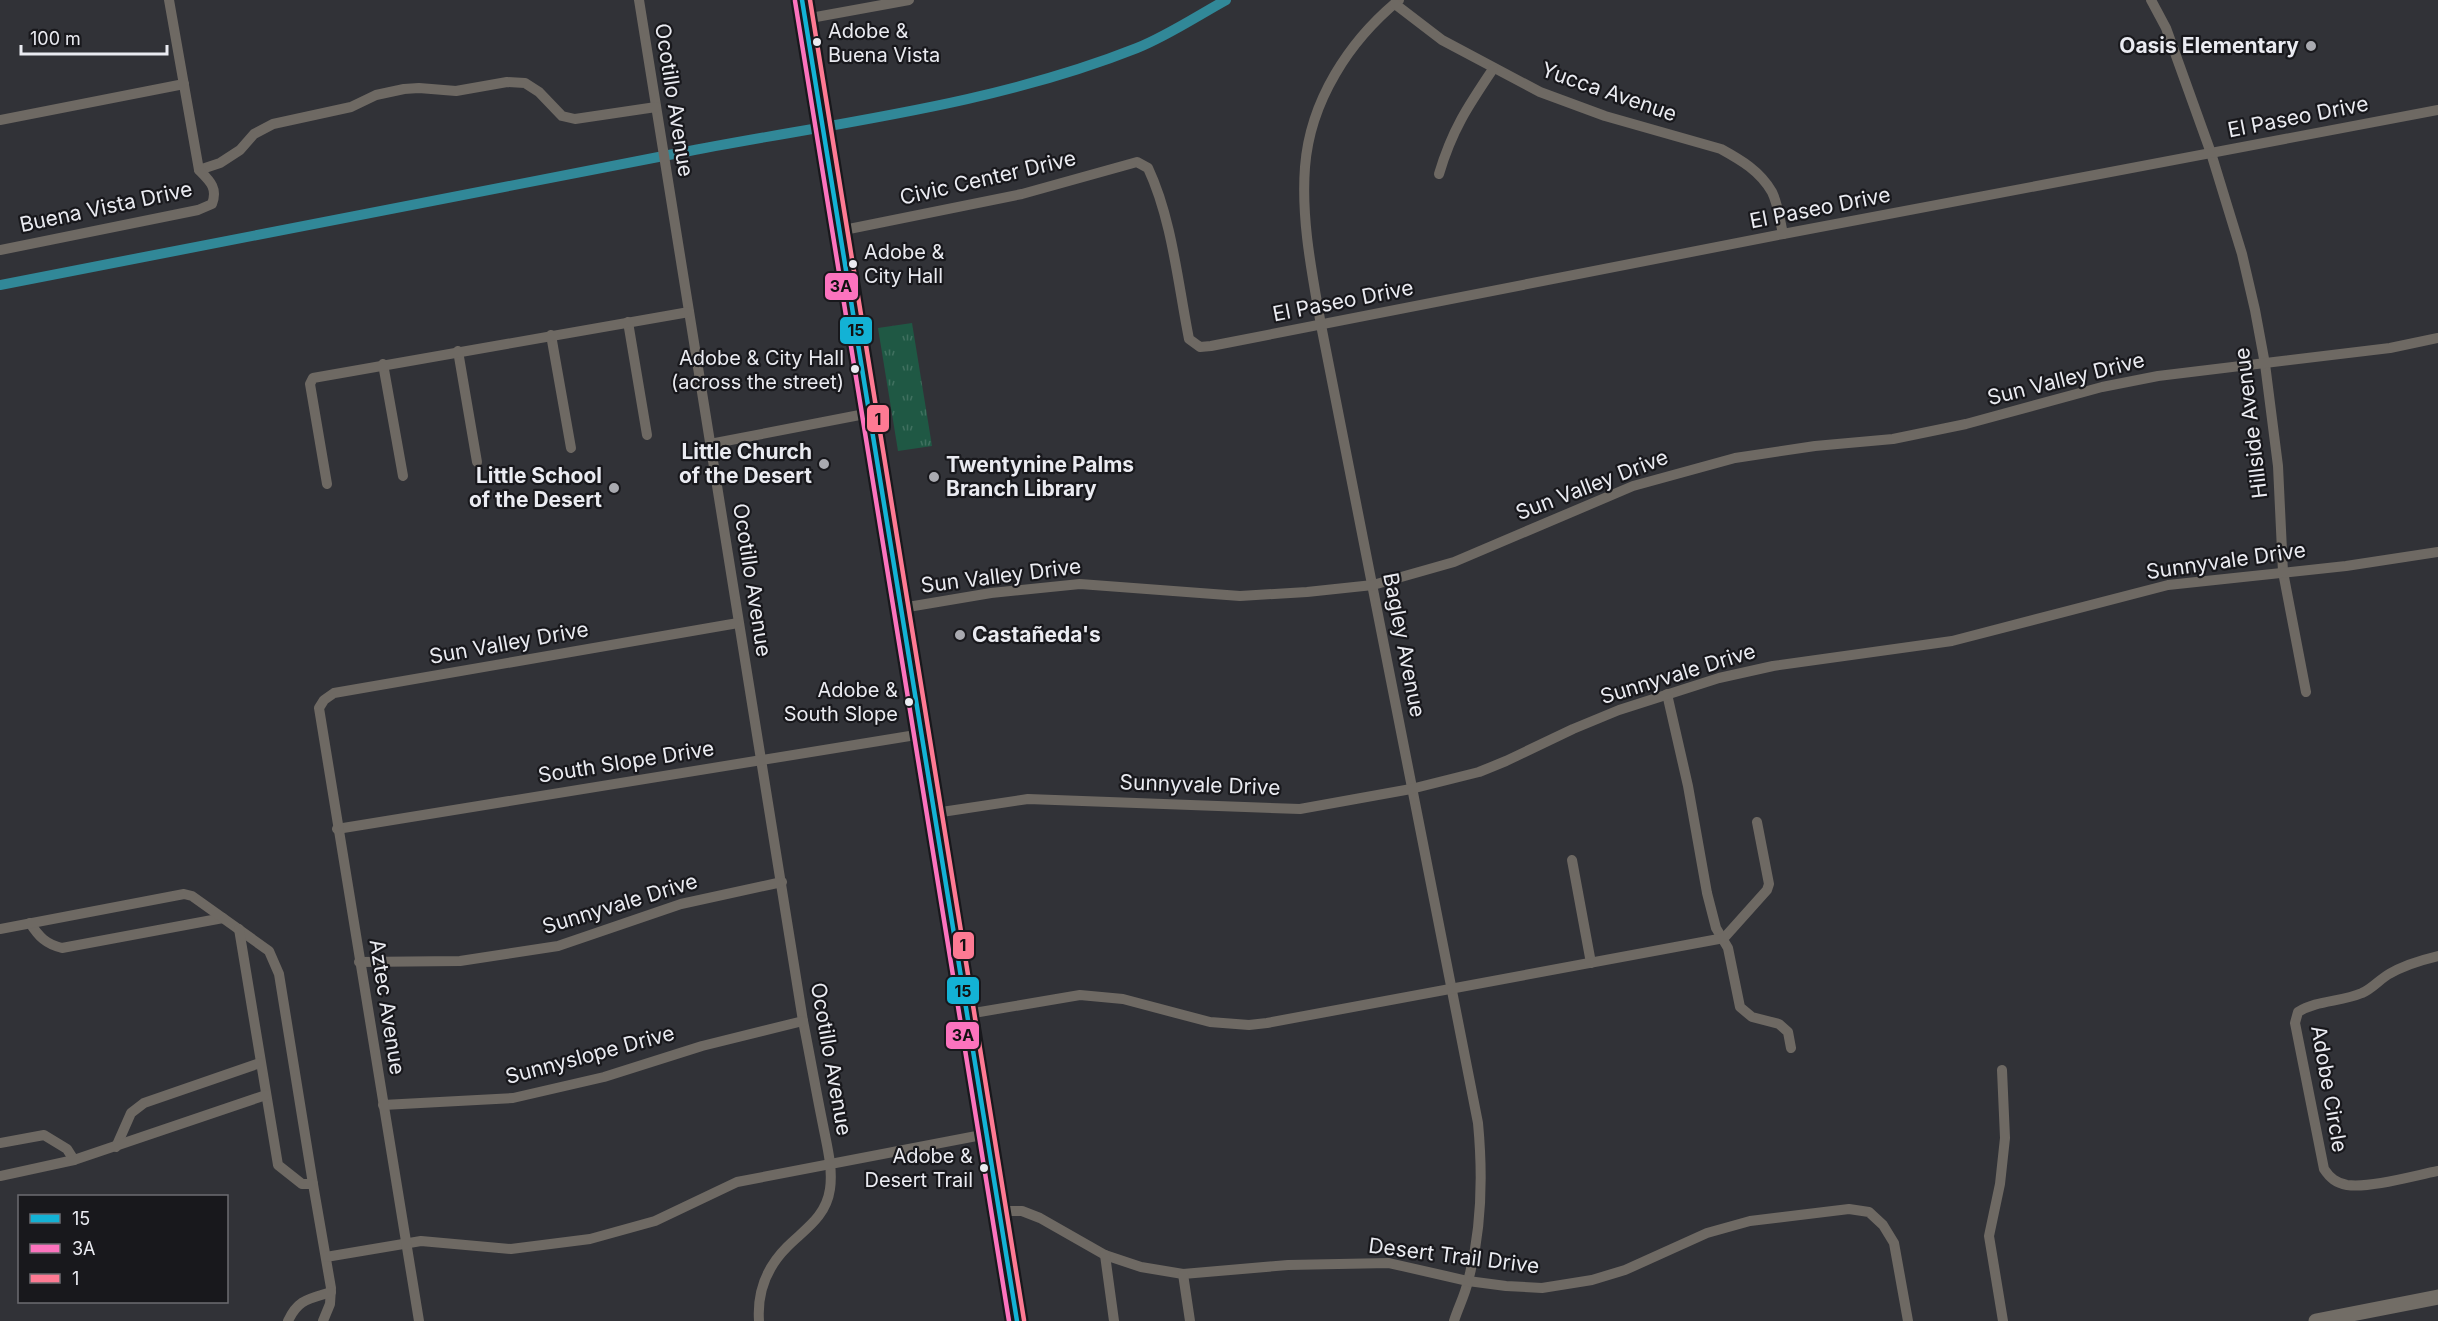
<svg xmlns="http://www.w3.org/2000/svg" width="2438" height="1321" viewBox="0 0 2438 1321" font-family="Inter,sans-serif">
	<defs>
		<pattern id="grass-tufts" width="24" height="20" patternUnits="userSpaceOnUse" patternTransform="scale(1.5)"><rect width="24" height="20" fill="#1f5844"/><path d="M3 7l-1-3M5 7V3M7 7l1-3M15 17l-1-3M17 17v-4M19 17l1-3" fill="none" stroke="#40705f"/></pattern>
	</defs>
	<rect width="100%" height="100%" fill="#313237"/>
	<path fill="url(#grass-tufts)" d="M912,323L932,446L898,451L878,328Z"/>
	<g fill="none" stroke-linecap="round" stroke-linejoin="round">
		<path stroke="#318898" stroke-width="10" d="M0,285C227,242 453,197 679,153C832,123 991,106 1137,48C1167,36 1197,16 1226,0"/>
		<g stroke="#6e6963" stroke-width="10">
			<path d="M639,0L803,1021C810,1056 816,1091 823,1125C827,1146 833,1168 830,1189C826,1217 805,1229 787,1247C767,1267 757,1292 759,1321"/>
			<path d="M1399,0C1349,41 1310,101 1305,167C1301,220 1312,273 1321,325L1478,1123C1483,1176 1482,1230 1468,1281C1465,1295 1458,1308 1454,1321"/>
			<path d="M2151,0L2166,28L2211,153L2242,254L2255,310L2265,364L2278,466L2283,572L2306,692"/>
			<path d="M1395,4L1442,40L1540,92L1605,116L1721,149C1741,160 1760,171 1772,192C1778,204 1780,221 1783,234"/>
			<path d="M805,19L909,0"/>
			<path d="M0,120L184,84"/>
			<path d="M199,170L220,163L240,150L254,134L273,124L351,107L376,95L404,89L419,88L456,91L507,82L525,83L539,92L562,116L575,119L656,107"/>
			<path d="M1439,174C1452,130 1468,106 1493,69"/>
			<path d="M839,231L1022,194L1137,162L1148,168C1172,219 1178,284 1189,339L1200,347L1211,346L1783,234L2438,110"/>
			<path d="M0,250L198,210L212,204C218,188 210,181 199,170L169,0"/>
			<path d="M628,322L647,435"/>
			<path d="M551,335L571,448"/>
			<path d="M458,351L477,462"/>
			<path d="M383,364L403,476"/>
			<path d="M710,444L870,413"/>
			<path d="M327,484L310,384L313,378L689,312"/>
			<path d="M902,608L991,593L1080,584L1240,596L1307,592L1373,585L1454,562L1633,486L1735,458L1815,446L1893,439L1966,424L2102,387L2158,376L2390,348L2438,338"/>
			<path d="M1667,694L1688,786L1707,893L1716,928L1728,948L1740,1007L1752,1017L1779,1024L1788,1032L1791,1048"/>
			<path d="M935,813L1028,799L1300,809L1411,789L1479,772L1506,761L1573,729L1619,710L1719,678L1773,666L1952,641L2168,585L2346,566L2438,552"/>
			<path d="M337,829L922,734"/>
			<path d="M1572,860L1591,963"/>
			<path d="M30,923C39,937 46,944 62,948L223,918"/>
			<path d="M0,929L184,894L192,896L269,951L279,974L313,1184"/>
			<path d="M239,929L278,1165L302,1184H313L331,1288L330,1304L323,1321"/>
			<path d="M2438,956C2421,960 2404,965 2389,974C2380,979 2372,989 2362,993C2341,1002 2317,1000 2298,1012L2295,1023L2324,1169C2330,1178 2336,1183 2347,1185C2371,1188 2413,1176 2438,1171"/>
			<path d="M359,962L460,961L558,946L681,904L782,882"/>
			<path d="M968,1014L1080,995L1123,999L1210,1022L1249,1025L1267,1023L1724,938L1767,890L1769,884L1757,822"/>
			<path d="M2002,1070L2005,1138L2000,1184L1989,1236L2003,1321"/>
			<path d="M383,1105L513,1098L604,1077L702,1046L803,1021"/>
			<path d="M0,1143L44,1135L67,1149L74,1160"/>
			<path d="M116,1147L131,1113L144,1103L260,1063"/>
			<path d="M0,1176L74,1160L266,1095"/>
			<path d="M999,1211H1022L1040,1218L1105,1255L1141,1267L1183,1274L1288,1265L1389,1263L1468,1281L1506,1286L1542,1288L1592,1280L1625,1270L1707,1233L1750,1221L1849,1209L1869,1212L1883,1225L1894,1243L1908,1321"/>
			<path d="M1105,1255L1114,1321"/>
			<path d="M326,1257L421,1241L511,1249L590,1239L655,1221L737,1182L987,1134"/>
			<path d="M1183,1274L1190,1321"/>
			<path d="M288,1321C298,1299 309,1299 331,1292"/>
			<path d="M419,1321L319,708L324,700L334,693L738,623"/>
		</g>
		<path stroke="#726d66" stroke-width="15" d="M2316,1321L2438,1297"/>
		<path stroke="#6e6965" stroke-width="16" d="M802,0L1017,1321"/>
		<defs>
			<path id="bus-1" d="M802,0L1017,1321"/>
			<path id="bus-2" d="M795,1L1009,1321"/>
			<path id="bus-3" d="M810,0L1024,1320"/>
		</defs>
		<use href="#bus-1" stroke="#18181c" stroke-width="9"/>
		<use href="#bus-2" stroke="#18181c" stroke-width="9"/>
		<use href="#bus-3" stroke="#18181c" stroke-width="9"/>
		<use href="#bus-1" stroke="#13b2d5" stroke-width="4.5"/>
		<use href="#bus-2" stroke="#fc73be" stroke-width="4.5"/>
		<use href="#bus-3" stroke="#fe7a93" stroke-width="4.5"/>
	</g>
	<g fill="#eaebf1" stroke="#18181c" stroke-width="2">
		<circle cx="817" cy="42" r="5"/>
		<circle cx="853" cy="264" r="5"/>
		<circle cx="855" cy="369" r="5"/>
		<circle cx="909" cy="702" r="5"/>
		<circle cx="984" cy="1168" r="5"/>
	</g>
	<g fill="#a9aab0" stroke="#18181c" stroke-width="2">
		<circle cx="2311" cy="46" r="6"/>
		<circle cx="824" cy="464" r="6"/>
		<circle cx="934" cy="477" r="6"/>
		<circle cx="614" cy="488" r="6"/>
		<circle cx="960" cy="635" r="6"/>
	</g>
	<g text-anchor="middle" stroke-width="4.5" stroke-linejoin="round" paint-order="stroke">
		<g font-size="20" fill="#eaebf1" stroke="#18181c" text-anchor="end">
			<text x="828" y="38" text-anchor="start">Adobe &amp;<tspan x="828" dy="24">Buena Vista</tspan></text>
			<text x="864" y="259" text-anchor="start">Adobe &amp;<tspan x="864" dy="24">City Hall</tspan></text>
			<text x="844" y="365">Adobe &amp; City Hall<tspan x="844" dy="24">(across the street)</tspan></text>
			<text x="898" y="697">Adobe &amp;<tspan x="898" dy="24">South Slope</tspan></text>
			<text x="973" y="1163">Adobe &amp;<tspan x="973" dy="24">Desert Trail</tspan></text>
		</g>
		<g font-size="21" font-weight="bold" fill="#eaebf1" stroke="#18181c" text-anchor="end">
			<text x="2299" y="53">Oasis Elementary</text>
			<text x="812" y="459">Little Church<tspan x="812" dy="24">of the Desert</tspan></text>
			<text x="946" y="472" text-anchor="start">Twentynine Palms<tspan x="946" dy="24">Branch Library</tspan></text>
			<text x="602" y="483">Little School<tspan x="602" dy="24">of the Desert</tspan></text>
			<text x="972" y="642" text-anchor="start">Castañeda's</text>
		</g>
		<g font-size="21" fill="#eaebf1" stroke="#18181c">
			<text transform="translate(1609 92) rotate(19)" y="7">Yucca Avenue</text>
			<text transform="translate(674 100) rotate(81)" y="7">Ocotillo Avenue</text>
			<text transform="translate(2298 117) rotate(-11)" y="7">El Paseo Drive</text>
			<text transform="translate(988 178) rotate(-13)" y="7">Civic Center Drive</text>
			<text transform="translate(106 207) rotate(-12)" y="7">Buena Vista Drive</text>
			<text transform="translate(1820 208) rotate(-11)" y="7">El Paseo Drive</text>
			<text transform="translate(1343 301) rotate(-11)" y="7">El Paseo Drive</text>
			<text transform="translate(2066 379) rotate(-14)" y="7">Sun Valley Drive</text>
			<text transform="translate(2251 423) rotate(-97)" y="7">Hillside Avenue</text>
			<text transform="translate(1592 485) rotate(-21)" y="7">Sun Valley Drive</text>
			<text transform="translate(2226 561) rotate(-8)" y="7">Sunnyvale Drive</text>
			<text transform="translate(1001 576) rotate(-7)" y="7">Sun Valley Drive</text>
			<text transform="translate(752 580) rotate(81)" y="7">Ocotillo Avenue</text>
			<text transform="translate(509 643) rotate(-10)" y="7">Sun Valley Drive</text>
			<text transform="translate(1404 645) rotate(79)" y="7">Bagley Avenue</text>
			<text transform="translate(1678 674) rotate(-17)" y="7">Sunnyvale Drive</text>
			<text transform="translate(626 762) rotate(-9)" y="7">South Slope Drive</text>
			<text transform="translate(1200 785) rotate(2)" y="7">Sunnyvale Drive</text>
			<text transform="translate(620 904) rotate(-17)" y="7">Sunnyvale Drive</text>
			<text transform="translate(387 1007) rotate(81)" y="7">Aztec Avenue</text>
			<text transform="translate(590 1055) rotate(-15)" y="7">Sunnyslope Drive</text>
			<text transform="translate(831 1059) rotate(80)" y="7">Ocotillo Avenue</text>
			<text transform="translate(2329 1089) rotate(80)" y="7">Adobe Circle</text>
			<text transform="translate(1454 1256) rotate(7)" y="7">Desert Trail Drive</text>
		</g>
	</g>
	<g stroke="#18181c" stroke-width="2">
		<rect x="824" y="272" width="35" height="29" rx="6" fill="#fc73be"/>
		<rect x="839" y="316" width="34" height="29" rx="6" fill="#13b2d5"/>
		<rect x="866" y="404" width="24" height="29" rx="6" fill="#fe7a93"/>
		<rect x="952" y="931" width="23" height="29" rx="6" fill="#fe7a93"/>
		<rect x="946" y="976" width="34" height="29" rx="6" fill="#13b2d5"/>
		<rect x="945" y="1021" width="35" height="29" rx="6" fill="#fc73be"/>
	</g>
	<g font-size="16" text-anchor="middle" font-weight="bold" fill="#111">
		<text x="841" y="292">3A</text>
		<text x="856" y="336">15</text>
		<text x="878" y="425">1</text>
		<text x="963" y="951">1</text>
		<text x="963" y="997">15</text>
		<text x="963" y="1041">3A</text>
	</g>
	<rect x="18" y="1195" width="210" height="108" fill="#18181c" stroke="#6c6c71" stroke-width="1.5"/>
	<rect x="30" y="1214" width="30" height="9" fill="#13b2d5" stroke="#6c6c71" stroke-width="1.5"/>
	<text x="72" y="1225" font-size="18" fill="#eaebf1">15</text>
	<rect x="30" y="1244" width="30" height="9" fill="#fc73be" stroke="#6c6c71" stroke-width="1.5"/>
	<text x="72" y="1255" font-size="18" fill="#eaebf1">3A</text>
	<rect x="30" y="1274" width="30" height="9" fill="#fe7a93" stroke="#6c6c71" stroke-width="1.5"/>
	<text x="72" y="1285" font-size="18" fill="#eaebf1">1</text>
	<path d="M21 45v9h146v-9" fill="none" stroke="#eaebf1" stroke-width="3"/>
	<text x="30" y="45" font-size="18" fill="#eaebf1" stroke="#18181c" stroke-width="4.5" paint-order="stroke">100 m</text>
</svg>
